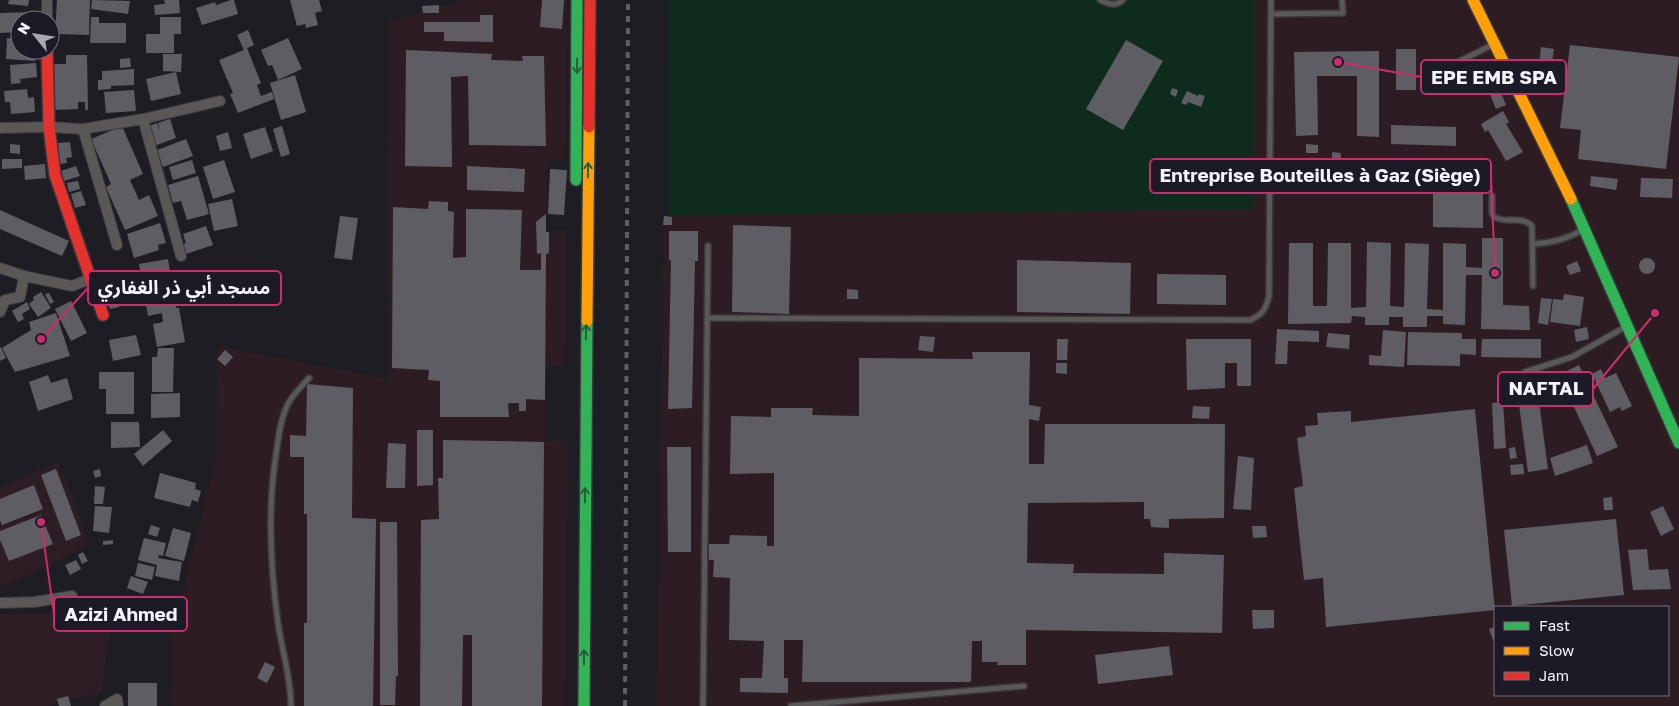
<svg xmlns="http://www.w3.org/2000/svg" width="1679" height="706" viewBox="0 0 1679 706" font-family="'Golos Text','Noto Sans Arabic',sans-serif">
	<rect width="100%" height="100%" fill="#1e1d24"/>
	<g fill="#2d1d23" fill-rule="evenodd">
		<path d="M464,0H567L565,160L547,161L546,231H566L565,365L546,367L545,441L567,440L565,706H173L171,643L216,458L217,346L389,379L388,22Z"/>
		<path d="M1253,0H1679V706H657L664,215L1253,209ZM1495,607H1668V695H1495Z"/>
	</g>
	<g fill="#2d1d24">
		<path d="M58,462L74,499L89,545L51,565L2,587L0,584V487Z"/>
		<path d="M112,611L102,693L52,704V706H0V614Z"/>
	</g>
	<path fill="#0e2c1e" d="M669,0H1253V209L667,215Z"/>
	<g fill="#5f5d64">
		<path d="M9,0H29L28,6L8,4Z"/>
		<path d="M57,0H90L89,35L55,34Z"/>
		<path d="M92,0L130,1L128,14L91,9Z"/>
		<path d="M164,0H179L180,13L155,15L154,5L165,4Z"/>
		<path d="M231,0H234L238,14L202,25L196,8L215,2L216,5Z"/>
		<path d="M290,0H319L322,11L315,13L318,25L306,28L305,24L297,26Z"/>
		<path d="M542,0H564L562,29L540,27Z"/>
		<path d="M439,5V13H423L422,6Z"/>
		<path d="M30,12V20H20V32L0,33V13Z"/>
		<path d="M480,15H493V42L444,41V32H424V22H480Z"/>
		<path d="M91,17H99V23H126V43H90Z"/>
		<path d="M160,17H181V34H174V53H146V34H160Z"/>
		<path d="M248,30L254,45L247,48L261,83L257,85L261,96L272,92L274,99L238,113L230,94L233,93L219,60L244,50L237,35Z"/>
		<path d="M7,38L20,39V50H36L35,61L6,59Z"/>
		<path d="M288,38L302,69L278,80L272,65L268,66L261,50Z"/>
		<path d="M1126,40L1163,61L1123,130L1086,109Z"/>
		<path d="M1570,45L1679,57L1666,169L1578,159L1581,130L1560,128Z"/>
		<path d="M1541,47L1554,49L1551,67L1539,65Z"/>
		<rect x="1396" y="49" width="20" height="41"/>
		<path d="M406,50L492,54L491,60L523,61L522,56H544L546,146L469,145L468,76L451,77L452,167L405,166Z"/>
		<path d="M1379,51V137L1357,136V76H1317L1318,135L1296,136L1294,52Z"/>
		<path d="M163,54H182L181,72L163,71Z"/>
		<path d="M66,55H87L88,110H85V102H78V109L55,110L54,64H66Z"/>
		<path d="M130,58L131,67L120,68V59Z"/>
		<path d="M36,63L37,77L20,79L21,83L11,84L10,65Z"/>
		<path d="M1541,67H1552L1550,95L1540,94Z"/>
		<path d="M134,69V85L111,86V89L98,90V80H102V71Z"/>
		<path d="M176,72L181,94L151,101L146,79Z"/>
		<path d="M295,75L306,112L281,120L270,83Z"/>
		<path d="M1495,78L1506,105L1496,109L1485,82Z"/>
		<path d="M1172,88L1178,90L1176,97L1170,94Z"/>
		<path d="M27,89L28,98L34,97L35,112L11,114L10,102H5L4,91Z"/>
		<path d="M134,90L136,111L106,113L104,92Z"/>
		<path d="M1187,91L1198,96L1199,94L1205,96L1201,107L1188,102L1186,105L1181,103Z"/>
		<path d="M1503,111L1509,122L1506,124L1523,152L1506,161L1488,130L1485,132L1481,124Z"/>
		<path d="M170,119L176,138L154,146L147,127L157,123L160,131L158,123Z"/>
		<path d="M1391,125L1456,127V146L1391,144Z"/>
		<path d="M122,126L143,174L130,180L139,200L149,195L158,216L125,230L106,187L111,184L91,139Z"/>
		<path d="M282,126L290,154L281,157L273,129Z"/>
		<path d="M265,127L273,151L251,159L243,134Z"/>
		<path d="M228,132L232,148L220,151L216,136Z"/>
		<path d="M186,139L193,156L163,167L157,150Z"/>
		<path d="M70,142L72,157L66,158L67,163L60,164L58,143Z"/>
		<path d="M10,144L20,145V154L10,153Z"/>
		<path d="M1306,144L1318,145V153H1306Z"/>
		<path d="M1332,152L1341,153L1340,169H1332Z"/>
		<path d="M2,159H22V168L2,169Z"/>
		<path d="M192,160L196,173L173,180L169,167Z"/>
		<path d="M224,160L235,192L213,199L203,167Z"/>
		<path d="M1433,162H1457V190H1483V228L1433,227Z"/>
		<path d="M45,164L46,178L25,180L24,166Z"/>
		<path d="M76,166L80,176L64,181L61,171Z"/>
		<path d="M467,166L525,169L524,192L467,190Z"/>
		<path d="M550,169L567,170L564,215L548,214Z"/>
		<path d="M198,176L209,214L187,220L181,201L173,203L168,185Z"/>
		<path d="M1591,176L1618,179L1616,190L1590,186Z"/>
		<path d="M1641,178L1673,179L1672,198L1640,197Z"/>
		<path d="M78,181L80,189L69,192L67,183Z"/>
		<path d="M81,191L86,205L75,208L71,194Z"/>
		<path d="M232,199L238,226L214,231L208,204Z"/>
		<path d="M429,201L448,202V211L454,212L453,258L466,257V209L522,210L520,270H541V253L537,254L536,222L546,214V232H549V253L546,254L545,400L526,399V411H519V403H508L509,417H440V381L428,380L429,370L392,368L393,207L428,209Z"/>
		<path d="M0,210L69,241L62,256L0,229Z"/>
		<path d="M340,216L358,218L352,260L334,258Z"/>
		<path d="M664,216L672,217V225H663Z"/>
		<path d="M160,223L166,243L158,245L159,250L134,258L127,234Z"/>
		<path d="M733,225L791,227L789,314L732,312Z"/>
		<path d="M206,226L213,245L183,255L179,245L186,243L183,234Z"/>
		<path d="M669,231H698V261H695L692,408L668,409L671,260L669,261Z"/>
		<path d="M1482,238H1503V305L1529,306L1530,330L1481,329L1482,275H1466L1465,325L1443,324V316H1427V327H1403V317H1389V325H1365V317L1352,316L1351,323L1288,324L1289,243H1313V306H1327L1328,243H1351V308L1366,307L1367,242L1391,243L1390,306L1404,307L1405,243L1429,244L1427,309L1443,310V243L1466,244V267L1482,268Z"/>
		<circle cx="1647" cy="266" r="8"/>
		<path d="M168,259L176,308H179L185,342L157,347L153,324L163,322L162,313L148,316L139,264Z"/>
		<path d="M1017,260L1131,263L1130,314L1017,312Z"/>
		<path d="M1577,261L1581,271L1570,275L1566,266Z"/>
		<path d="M1157,274L1226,275V305L1157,304Z"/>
		<path d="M112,283L119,307L110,309L103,285Z"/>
		<path d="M847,289L858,290V299H847Z"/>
		<path d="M41,292L51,308L38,317L29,304L34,300L33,297Z"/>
		<path d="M49,293L54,302L50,304L45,294Z"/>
		<path d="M1564,294L1584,297L1580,326L1550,322L1553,299L1563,300Z"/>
		<path d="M1541,298L1552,299L1548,325L1538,323Z"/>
		<path d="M71,301L87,333L71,341L55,309Z"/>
		<path d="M27,302L30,309L22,314L24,319L18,322L12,311Z"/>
		<path d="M56,313L70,356L15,372L2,348L31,330L29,322Z"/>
		<path d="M1587,327L1589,339L1576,342L1574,330Z"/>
		<path d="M1277,329L1319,331V342L1288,341L1287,364H1275Z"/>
		<path d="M1383,330L1406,332L1404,367L1369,365V355L1381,356Z"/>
		<path d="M1408,332L1462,333V339H1476V355L1460,354V366L1407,365Z"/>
		<path d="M1328,333L1350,335L1349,349L1326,347Z"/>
		<path d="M136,335L141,355L113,361L109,340Z"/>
		<path d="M920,336L935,337L933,352L918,350Z"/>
		<path d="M1057,339H1068L1067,360H1057Z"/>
		<path d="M1186,339H1251V386H1237V363H1225V388L1187,390Z"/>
		<path d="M1482,339H1541V358L1481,357Z"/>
		<path d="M0,346L6,358L0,361Z"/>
		<path d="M158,348H174L173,392H152V357H157Z"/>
		<path d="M225,350L233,357L225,366L217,359Z"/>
		<path d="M972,352H1030L1029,405L1041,407L1039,421L1029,419V464H1044L1045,424H1225L1224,518L1169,519V528L1151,527L1150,519H1144V502L1028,503L1027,563L1074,564L1073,573L1164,574V553L1224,555L1222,633L1026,630V665H997L998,662H982V641H972L971,682H802L803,640H784V678H788V693L740,692V678H762L764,641L729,640L730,578L713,577L714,560H709V544H729L730,535L767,536V546H774V473L730,474L731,416L771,417V408H813L812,415L859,416V358L973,359Z"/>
		<path d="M1056,363H1067V374L1056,373Z"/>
		<path d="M1579,365L1618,447L1597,456L1559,375Z"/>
		<path d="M1601,369L1605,378L1616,373L1632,406L1622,411L1620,407L1610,412L1592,374Z"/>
		<path d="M99,372H134V414H106V389H99Z"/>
		<path d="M48,375L51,383L67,378L73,399L38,411L29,382Z"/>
		<path d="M307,384L353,388L352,518L376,519L373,706H304V623H307V514H304V457H290V435L306,436Z"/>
		<path d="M180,393V417L151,418V394Z"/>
		<path d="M1538,394L1548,469L1528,472L1518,397Z"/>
		<path d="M1503,402L1506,448L1494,449L1492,403Z"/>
		<path d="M1193,406L1210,407L1209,419L1192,418Z"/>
		<path d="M1475,409L1495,610L1326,627L1323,578L1304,580L1294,488L1303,486L1297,438L1306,436L1305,426L1318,425L1317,413L1351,411V422Z"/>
		<path d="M111,422H139L140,447L111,448Z"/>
		<path d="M163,430L172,441L143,466L134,454Z"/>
		<path d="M417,430H433V485L417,486Z"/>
		<path d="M443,440L544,442L542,706H472V635H463L462,706H420L421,520L439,519L438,478H443Z"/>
		<path d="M388,443L406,444L405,488H386Z"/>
		<path d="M1587,445L1593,463L1555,476L1550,458Z"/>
		<path d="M667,447H691V552H668Z"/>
		<path d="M1515,447L1517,458L1510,459L1509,448Z"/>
		<path d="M1238,456L1254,458L1251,510L1233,509Z"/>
		<path d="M1523,464L1524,474L1511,475L1510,465Z"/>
		<path d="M56,469L81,535L66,541L41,475Z"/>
		<path d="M100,469L101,476L95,478L93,471Z"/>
		<path d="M160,473L196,483L195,489L201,491L198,502L192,500L190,507L154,498Z"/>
		<path d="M34,485L43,509L2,525L0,520V499Z"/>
		<path d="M95,486L105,487L103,504H94Z"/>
		<path d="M1612,497L1613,510H1604L1603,498Z"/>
		<path d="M95,506L112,507L109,533L93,531Z"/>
		<path d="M1663,506L1674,529L1661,536L1650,512Z"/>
		<path d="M41,515L53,544L9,561L0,540V531Z"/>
		<path d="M1616,519L1624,595L1512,606L1504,530Z"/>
		<path d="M380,522H397L398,676H396L395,705H380Z"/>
		<path d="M151,525L160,528L157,537L148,534Z"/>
		<path d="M1252,526H1266L1267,537L1253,538Z"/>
		<path d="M173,528L191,533L184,561L165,556Z"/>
		<path d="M144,538L166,543L163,556L159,555L158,558L182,562L179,581L155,576L158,560L157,565L138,560Z"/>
		<path d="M113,540V544L103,545V541Z"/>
		<path d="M1647,549L1649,570L1668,569L1671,589L1633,590L1628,550Z"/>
		<path d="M83,552L88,561L82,564L78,555Z"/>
		<path d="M76,560L81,569L70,575L65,565Z"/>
		<path d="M138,563L155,567L152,580L135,576Z"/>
		<path d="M131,576L148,582L143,594L127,588Z"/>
		<path d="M1252,610H1274V628L1253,629Z"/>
		<path d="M1495,627V639L1493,640L1489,629Z"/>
		<path d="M1169,646L1173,675L1098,684L1095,655Z"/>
		<path d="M265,662L275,667L267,683L257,678Z"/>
		<rect x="128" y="683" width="29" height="23"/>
		<path d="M68,696L71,706H59L57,699Z"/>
	</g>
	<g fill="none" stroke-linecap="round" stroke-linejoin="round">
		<defs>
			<g id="lane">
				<path d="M1100,0C1108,4 1116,7 1123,0"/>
				<path d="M1271,14L1343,13L1342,0"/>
				<path d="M1458,62L1494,44"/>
				<path d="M1492,196V213L1494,217C1505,224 1522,215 1532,226L1533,286"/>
				<path d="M1533,244C1552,243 1568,239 1584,229"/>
				<path d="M707,318L1250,320C1262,315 1265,310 1269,297L1271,0"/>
				<path d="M1525,372L1572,357L1627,326"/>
				<path d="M291,706C291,678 282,651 278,623C270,565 267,506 277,448C279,433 281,418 288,404C293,394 302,386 309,378"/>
				<path d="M703,706L708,246"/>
				<path d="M791,706L1024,686"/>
			</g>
			<g id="street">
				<path d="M47,20V0"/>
				<path d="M143,119L181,256"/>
				<path d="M0,128L49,127L83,129L143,119L220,101"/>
				<path d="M83,129L117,245"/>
				<path d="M0,268L24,276L72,286L90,279"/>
				<path d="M0,312L5,300L20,297L24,276"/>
				<path d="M0,603L34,602L72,596"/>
				<path d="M105,706L117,699L118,706"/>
			</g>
			<g id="fast">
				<path d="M576,180L577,0"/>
				<path d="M1571,199L1679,443"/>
				<path d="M584,706L587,321"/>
			</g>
			<g id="slow">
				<path d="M1473,0L1571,199"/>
				<path d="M587,321L589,127"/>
			</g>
			<g id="jam">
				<path d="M47,50L49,127L55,175L103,315"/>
				<path d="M589,127L590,0"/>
			</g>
		</defs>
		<use href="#lane" stroke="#39383d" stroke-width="8"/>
		<use href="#street" stroke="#39383d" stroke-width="12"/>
		<use href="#fast" stroke="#39383d" stroke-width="14"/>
		<use href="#slow" stroke="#39383d" stroke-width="14"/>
		<use href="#jam" stroke="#39383d" stroke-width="14"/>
		<use href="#lane" stroke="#5a5757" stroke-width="5"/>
		<use href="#street" stroke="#5a5757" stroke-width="10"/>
		<use href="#fast" stroke="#30b455" stroke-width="11"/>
		<use href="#slow" stroke="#ff9f0a" stroke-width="11"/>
		<use href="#jam" stroke="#e5322d" stroke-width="11"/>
		<path stroke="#5f5e60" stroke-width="4" stroke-dasharray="6 6" stroke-linecap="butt" d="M625,706L628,0"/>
	</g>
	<defs><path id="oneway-shaft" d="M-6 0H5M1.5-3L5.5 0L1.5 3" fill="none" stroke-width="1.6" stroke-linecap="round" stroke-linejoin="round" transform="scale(1.25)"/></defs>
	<g stroke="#255f3c">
		<use href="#oneway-shaft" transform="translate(577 66) rotate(90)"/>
		<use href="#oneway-shaft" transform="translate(588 170) rotate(-89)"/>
		<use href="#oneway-shaft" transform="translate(586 332) rotate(-89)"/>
		<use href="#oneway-shaft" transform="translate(585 495) rotate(-90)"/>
		<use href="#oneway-shaft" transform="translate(584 657) rotate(-90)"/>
	</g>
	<path fill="none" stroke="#c72e6b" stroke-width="2" d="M1338 62L1421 77M1495 273L1491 176M41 339L88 288M1655 313L1593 389M41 522L54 614"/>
	<g fill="#c72e6b" stroke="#1c1a27" stroke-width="2">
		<circle cx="1338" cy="62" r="5"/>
		<circle cx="1495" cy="273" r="5"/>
		<circle cx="41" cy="339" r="5"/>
		<circle cx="1655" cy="313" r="5"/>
		<circle cx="41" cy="522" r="5"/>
	</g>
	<g fill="#1c1a27" stroke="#c72e6b" stroke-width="2">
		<rect x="1421" y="60" width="145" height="34" rx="5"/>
		<rect x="1150" y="159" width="341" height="34" rx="5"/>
		<rect x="88" y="271" width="193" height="34" rx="5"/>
		<rect x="1498" y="372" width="95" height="34" rx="5"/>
		<rect x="54" y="597" width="133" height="34" rx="5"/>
	</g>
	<g font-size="19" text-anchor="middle" font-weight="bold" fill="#f4f3fc">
		<text x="1494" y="84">EPE EMB SPA</text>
		<text x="1320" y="182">Entreprise Bouteilles à Gaz (Siège)</text>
		<text x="184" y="294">مسجد أبي ذر الغفاري</text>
		<text x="1546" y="395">NAFTAL</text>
		<text x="121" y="621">Azizi Ahmed</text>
	</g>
	<rect x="1494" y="606" width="175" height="90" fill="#1c1a27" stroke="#72717c"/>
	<rect x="1504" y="622" width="25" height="8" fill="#30b455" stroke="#72717c"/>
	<text x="1539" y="631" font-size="15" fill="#f4f3fc">Fast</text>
	<rect x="1504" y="647" width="25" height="8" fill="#ff9f0a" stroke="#72717c"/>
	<text x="1539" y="656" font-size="15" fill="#f4f3fc">Slow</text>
	<rect x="1504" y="672" width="25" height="8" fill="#e5322d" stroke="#72717c"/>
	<text x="1539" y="681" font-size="15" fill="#f4f3fc">Jam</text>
	<g transform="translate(35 35) rotate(300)"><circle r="24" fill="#1c1a27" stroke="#72717c"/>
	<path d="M0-4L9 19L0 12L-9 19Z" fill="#a9a8b0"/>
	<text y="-8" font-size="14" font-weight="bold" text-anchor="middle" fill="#f4f3fc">N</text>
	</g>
</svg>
